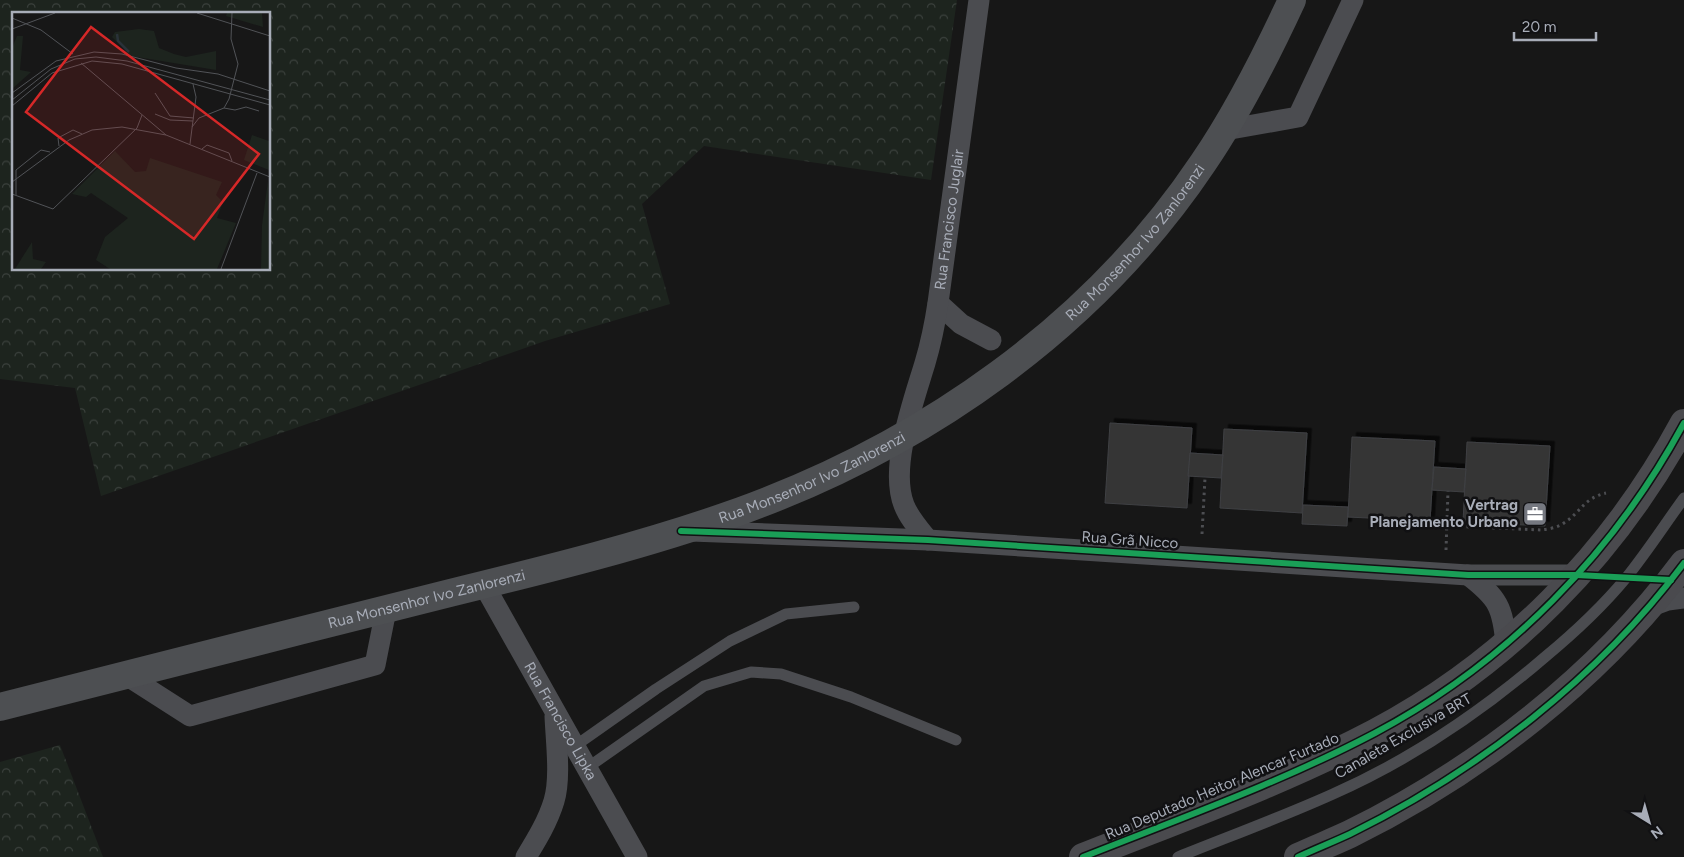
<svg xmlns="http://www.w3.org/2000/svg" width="1684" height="857" viewBox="0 0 1684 857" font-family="Figtree,sans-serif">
	<defs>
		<pattern id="forest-crowns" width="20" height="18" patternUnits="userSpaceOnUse" patternTransform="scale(1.25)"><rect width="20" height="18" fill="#1d241e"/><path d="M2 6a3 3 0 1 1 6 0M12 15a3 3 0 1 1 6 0" fill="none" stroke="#3b413d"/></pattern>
		<filter id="shadow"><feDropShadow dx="4.5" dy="-4.5" stdDeviation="0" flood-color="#0009"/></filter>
	</defs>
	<rect width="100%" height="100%" fill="#171717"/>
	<g fill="url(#forest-crowns)" fill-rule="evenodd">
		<path d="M0,0H957L931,180L704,146L642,204L670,304L545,341L101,496L75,388L0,379ZM14,14H269V269H14Z"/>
		<path d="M60,745L103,857H0V762Z"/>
	</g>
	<g fill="#353536" stroke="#3f4043" filter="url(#shadow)">
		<path d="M1110,423L1192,428L1187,508L1105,503Z"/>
		<path d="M1224,429L1307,433L1302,513L1220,508Z"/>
		<path d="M1352,437L1435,441L1430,521L1348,517Z"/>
		<path d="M1467,442L1550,446L1545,526L1463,522Z"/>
		<path d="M1190,453L1223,455L1221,478L1188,476Z"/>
		<path d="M1434,467L1466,469L1464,492L1432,490Z"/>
		<path d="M1303,505L1348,507L1347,526L1302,524Z"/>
	</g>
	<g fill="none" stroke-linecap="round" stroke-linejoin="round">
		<g stroke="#4d4e52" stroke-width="3" stroke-dasharray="2.5 4" stroke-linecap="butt">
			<path d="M1447,526L1541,530C1548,529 1557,528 1564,523C1581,512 1584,498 1606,493"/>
			<path d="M1202,534L1205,478"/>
			<path d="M1446,550L1448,491"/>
		</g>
		<g stroke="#4b4c50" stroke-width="11">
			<path d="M575,746L656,689L730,641L786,614L854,607"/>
			<path d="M587,768L704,686L751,672L781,674L851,697L956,740"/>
			<path d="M1178,857C1230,836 1282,817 1333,794C1410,760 1481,712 1545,657C1574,633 1602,607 1626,578C1647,552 1665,524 1684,498"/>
		</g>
		<g stroke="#4b4c50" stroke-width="21">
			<path d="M1225,130L1298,117L1353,0"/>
			<path d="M938,303L961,324L991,340"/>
			<path d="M691,531L928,540L1468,575H1577"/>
			<path id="s1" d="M928,540C919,529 909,518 904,505C889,467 914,400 925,363C931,343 935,323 938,303L979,0"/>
			<path d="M1468,575C1498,598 1503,607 1506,645"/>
			<path id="s2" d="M484,585L637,857"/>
			<path d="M1649,607L1668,600L1684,598"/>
			<path d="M126,675L190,716L375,665L386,610"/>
			<path d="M526,857C537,839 548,821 554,801C561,778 556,741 555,716"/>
		</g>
		<g stroke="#4a4a4e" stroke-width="28">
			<path d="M1083,857C1181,818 1282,782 1375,733C1507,663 1614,553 1684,423"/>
			<path d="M1298,857C1315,849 1333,842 1350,834C1478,771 1599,677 1684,563"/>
		</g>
		<path stroke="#4d4f52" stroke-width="28" id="s3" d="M0,707C150,668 300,631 450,593C548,569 646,545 741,511C925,444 1093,327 1203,163C1238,112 1266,56 1292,0"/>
		<defs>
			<g id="cycleway">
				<path d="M681,531L928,540L1468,575H1577L1671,580"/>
				<path d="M1083,857C1181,818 1282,782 1375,733C1507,663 1614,553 1684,423"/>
				<path d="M1298,857C1315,849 1333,842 1350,834C1478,771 1599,677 1684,563"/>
			</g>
		</defs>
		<use href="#cycleway" stroke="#111113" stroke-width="9"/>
		<use href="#cycleway" stroke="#1a9f57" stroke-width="6"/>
	</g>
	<defs>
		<symbol id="office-square" viewBox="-11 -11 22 22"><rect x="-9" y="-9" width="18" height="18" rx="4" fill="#757880" stroke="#111113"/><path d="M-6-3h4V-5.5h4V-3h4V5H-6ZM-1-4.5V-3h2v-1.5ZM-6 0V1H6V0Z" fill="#fff"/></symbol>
	</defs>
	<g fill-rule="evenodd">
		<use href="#office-square" x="1521" y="500" width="28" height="28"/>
	</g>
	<g text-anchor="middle" stroke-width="5" stroke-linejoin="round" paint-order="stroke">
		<g font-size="15" fill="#a8adb8" stroke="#111113">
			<text dy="5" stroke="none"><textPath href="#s1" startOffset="334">Rua Francisco Juglair</textPath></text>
			<text dy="5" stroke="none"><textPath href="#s3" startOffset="1250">Rua Monsenhor Ivo Zanlorenzi</textPath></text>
			<text dy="5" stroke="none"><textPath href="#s3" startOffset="845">Rua Monsenhor Ivo Zanlorenzi</textPath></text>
			<text transform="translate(1130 540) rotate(4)" y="5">Rua Grã Nicco</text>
			<text dy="5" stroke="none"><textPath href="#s3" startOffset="440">Rua Monsenhor Ivo Zanlorenzi</textPath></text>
			<text dy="5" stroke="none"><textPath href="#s2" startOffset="156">Rua Francisco Lipka</textPath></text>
			<text transform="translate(1403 736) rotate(-30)" y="5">Canaleta Exclusiva BRT</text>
			<text transform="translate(1222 786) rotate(-23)" y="5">Rua Deputado Heitor Alencar Furtado</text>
		</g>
		<g font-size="15" font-weight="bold" fill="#a8adb8" stroke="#111113" text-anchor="end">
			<text x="1518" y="510">Vertrag<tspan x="1518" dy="17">Planejamento Urbano</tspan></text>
		</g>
	</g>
	<g transform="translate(12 12)">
		<rect width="258" height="258" fill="#171717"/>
		<path d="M215,1H250L251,15L214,4ZM127,17L142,19L147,36L162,42L174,45L204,39V58L119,44L100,25L103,20ZM5,24H11L8,58L19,60L0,77V36ZM240,123L257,129V158L232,148ZM103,139L123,160L134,159L138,146L210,170L204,183L211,190L205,206L224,211L205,257H98L84,248L93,225L116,206L79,181L74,185L60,182ZM256,169L257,257H249L250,213ZM20,230L21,247L34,250L29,257H3Z" fill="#1d241e"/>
		<path fill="none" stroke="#2a3239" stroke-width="2.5" d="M105,22L106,29L117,40"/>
		<path fill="none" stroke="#515357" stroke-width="1" d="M185,1L258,24M0,6L29,18L61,42M0,17L43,1M69,51L154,123M0,81L44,49L82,40L110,42L164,56L206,62L258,79M143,81L158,104L182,106M0,88L39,57L63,47L84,45L115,49L258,88M0,94L40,61L80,49L110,52L258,93M212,96L223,98L234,95L247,99M143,102L158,108L181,109M180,115L187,106L212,96L217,87L226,52L219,27L220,1M178,132L184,85L181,72M47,134L46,126L61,118L70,122M190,137L195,133L217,141L220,149M0,170L57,128L80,118L110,115L154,123L258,165M0,182L41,197L125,116L130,103M4,183V158L29,138L38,140M209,257L245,161"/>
		<path fill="#d62828" fill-opacity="0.15" stroke="#d62828" stroke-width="2.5" d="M79,15L247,142L182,227L14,100Z"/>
		<rect width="258" height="258" fill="none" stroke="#a8adb8" stroke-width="2.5"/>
	</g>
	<g transform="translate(1649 822) rotate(143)" stroke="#111113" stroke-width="4" paint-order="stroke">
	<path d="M0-4L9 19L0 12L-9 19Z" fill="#a8adb8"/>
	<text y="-8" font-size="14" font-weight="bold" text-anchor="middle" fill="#a8adb8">N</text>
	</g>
	<path d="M1514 32v8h82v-8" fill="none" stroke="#a8adb8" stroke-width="2.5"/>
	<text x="1522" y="32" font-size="15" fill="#a8adb8" stroke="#111113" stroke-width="4" paint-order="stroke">20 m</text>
</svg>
